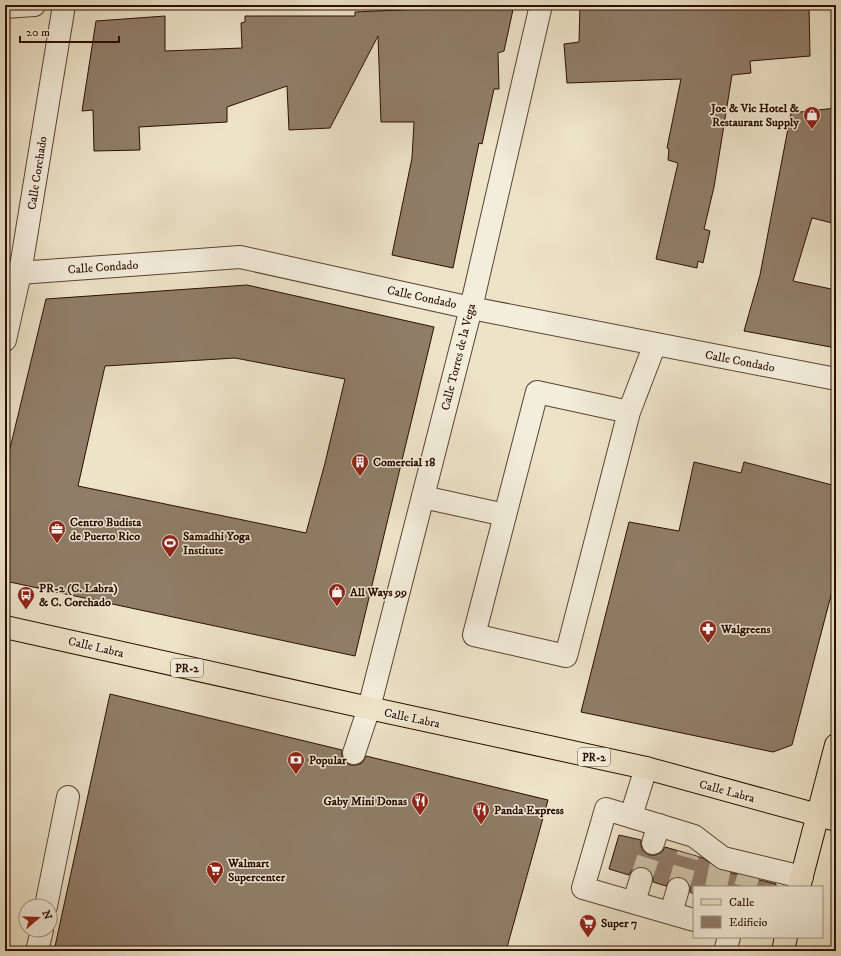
<svg xmlns="http://www.w3.org/2000/svg" width="841" height="956" viewBox="0 0 841 956" font-family="'IM FELL DW Pica',serif">
	<rect width="100%" height="100%" fill="#ede3c8"/>
	<filter id="stains"><feTurbulence type="fractalNoise" baseFrequency=".005" numOctaves="4"/><feColorMatrix values="0 0 0 0 .2 0 0 0 0 .09 0 0 0 0 .02 0 0 0 .5 -.17"/></filter>
	<radialGradient id="worn" r=".72"><stop offset=".6" stop-color="#630" stop-opacity="0"/><stop offset="1" stop-color="#630" stop-opacity=".3"/></radialGradient>
	<g fill="#907d68" stroke="#2b0e01" fill-rule="evenodd">
		<path d="M422,5H514L504,51L498,53L499,89H494L482,144L479,143L453,268L392,255L412,158L414,122H381L378,36L330,128L289,130L287,86L227,107V122L139,127L140,150L94,151L93,110L82,111L96,21L165,16V51L242,48L241,23L245,22V16H355V12L423,9Z"/>
		<path d="M580,5H809L810,56L750,61L751,73L732,75L714,187L704,229L710,231L703,263L698,261L697,268L656,259L678,163L668,160L669,149L667,148L681,79L567,83L564,44L579,42Z"/>
		<path d="M836,108V224L812,218L793,281L836,290V348L744,331L760,275L791,113Z"/>
		<path d="M247,285L434,327L355,656L5,581V469L46,299ZM235,358L345,379L325,463L306,533L78,486L105,366Z"/>
		<path d="M694,462L741,473L744,462L836,486V576L792,745L773,752L581,712L629,522L679,531Z"/>
		<path d="M110,694L342,750V756L344,761L350,765H357L362,763L366,756L548,800L506,951H54Z"/>
		<path d="M619,835L641,840V846L643,851L649,855H656L662,852L665,847L703,858L720,870L776,884V887H694V894L690,892V886L687,881L681,877H675L670,880L666,886L653,882V876L650,871L645,867H638L632,870L629,875L609,869Z"/>
	</g>
	<g fill="none" stroke-linecap="round" stroke-linejoin="round">
		<g stroke="#d0c3aa" stroke-width="22" stroke-dasharray="22 11" stroke-linecap="butt">
			<path d="M641,879L653,843"/>
			<path d="M716,887L721,863"/>
			<path d="M745,887L750,871"/>
			<path d="M678,889L688,854"/>
		</g>
		<defs>
			<g id="minor">
				<path d="M5,7L34,5"/>
				<path d="M5,274L240,257L471,308L836,379"/>
				<path d="M5,340L20,273L64,5"/>
				<path d="M629,412L566,656L474,635L537,392L629,412L655,344"/>
				<path d="M423,497L505,515"/>
				<path d="M354,753L369,708L471,308L541,5"/>
				<path d="M631,816L646,768"/>
				<path d="M653,843L659,825"/>
				<path d="M634,902L641,879"/>
				<path d="M46,906L68,797"/>
				<path d="M671,913L678,889"/>
				<path d="M694,920L583,888L606,809L694,836L723,858L802,877"/>
				<path d="M37,951L42,930"/>
				<path d="M725,951L729,937"/>
			</g>
			<g id="major">
				<path d="M5,627L369,708L646,768L836,820"/>
				<path d="M799,887L836,745"/>
				<path d="M783,951L786,937"/>
			</g>
		</defs>
		<use href="#minor" stroke="#5c4333" stroke-width="24"/>
		<use href="#major" stroke="#2b0e01" stroke-width="24"/>
		<use href="#minor" stroke="#f3eddb" stroke-width="22"/>
		<use href="#major" stroke="#ede3c8" stroke-width="22"/>
	</g>
	<defs>
		<symbol id="shop-pin" viewBox="-11 -11 22 30"><path d="M0 17L-7.5 6A9.5 9.5 0 1 1 7.5 6Z" fill="#8f2418" stroke="#f3eddb"/><path d="M-5-2.5h2.3a2.7 3.5 0 0 1 5.4 0H5L5.5 6h-11ZM-1.5-2.5h3a1.5 2.3 0 0 0-3 0Z" fill="#fff"/></symbol>
		<symbol id="building-pin" viewBox="-11 -11 22 30"><path d="M0 17L-7.5 6A9.5 9.5 0 1 1 7.5 6Z" fill="#8f2418" stroke="#f3eddb"/><path d="M-4-6H4V6H1V3H-1V6H-4ZM-2.5-4.3h1.7v1.8h-1.7ZM.8-4.3h1.7v1.8H.8ZM-2.5-1h1.7V.8h-1.7ZM.8-1h1.7V.8H.8Z" fill="#fff"/></symbol>
		<symbol id="office-pin" viewBox="-11 -11 22 30"><path d="M0 17L-7.5 6A9.5 9.5 0 1 1 7.5 6Z" fill="#8f2418" stroke="#f3eddb"/><path d="M-6-3h4V-5.5h4V-3h4V5H-6ZM-1-4.5V-3h2v-1.5ZM-6 0V1H6V0Z" fill="#fff"/></symbol>
		<symbol id="stadium-pin" viewBox="-11 -11 22 30"><path d="M0 17L-7.5 6A9.5 9.5 0 1 1 7.5 6Z" fill="#8f2418" stroke="#f3eddb"/><path d="M0-5a6.5 5 0 1 0 0 10a6.5 5 0 1 0 0-10ZM-3.5-1.8h7v3.6h-7Z" fill="#fff"/></symbol>
		<symbol id="bus-pin" viewBox="-11 -11 22 30"><path d="M0 17L-7.5 6A9.5 9.5 0 1 1 7.5 6Z" fill="#8f2418" stroke="#f3eddb"/><path d="M-5-6H5V4H4V6H2V4H-2V6H-4V4H-5ZM-3.5-4V0h7V-4ZM-3.5 1.2v1.5H-2V1.2ZM2 1.2v1.5H3.5V1.2Z" fill="#fff"/></symbol>
		<symbol id="pharmacy-pin" viewBox="-11 -11 22 30"><path d="M0 17L-7.5 6A9.5 9.5 0 1 1 7.5 6Z" fill="#8f2418" stroke="#f3eddb"/><path d="M-2-6h4v4h4v4h-4v4h-4v-4h-4v-4h4Z" fill="#fff"/></symbol>
		<symbol id="bank-pin" viewBox="-11 -11 22 30"><path d="M0 17L-7.5 6A9.5 9.5 0 1 1 7.5 6Z" fill="#8f2418" stroke="#f3eddb"/><path d="M-6-4H6V4H-6ZM0-2.3a2.3 2.3 0 1 0 0 4.6a2.3 2.3 0 1 0 0-4.6Z" fill="#fff"/></symbol>
		<symbol id="restaurant-pin" viewBox="-11 -11 22 30"><path d="M0 17L-7.5 6A9.5 9.5 0 1 1 7.5 6Z" fill="#8f2418" stroke="#f3eddb"/><path d="M-5-6h1v4h1v-4h1v4h1v-4h1v5L-1.5 .5V6h-2V.5L-5-1ZM5-6V6H3V1.5H1.5Q1.5-4 5-6Z" fill="#fff"/></symbol>
		<symbol id="supermarket-pin" viewBox="-11 -11 22 30"><path d="M0 17L-7.5 6A9.5 9.5 0 1 1 7.5 6Z" fill="#8f2418" stroke="#f3eddb"/><path d="M-6-5.5h2.5l.6 2H6L4.5 2H-2.5L-4.4-4H-6ZM-1.5 3.2a1.3 1.3 0 1 0 .1 0ZM3 3.2a1.3 1.3 0 1 0 .1 0Z" fill="#fff"/></symbol>
	</defs>
	<g fill-rule="evenodd">
		<use href="#shop-pin" x="802" y="105" width="20" height="27"/>
		<use href="#building-pin" x="350" y="452" width="20" height="27"/>
		<use href="#office-pin" x="47" y="519" width="20" height="27"/>
		<use href="#stadium-pin" x="160" y="533" width="20" height="27"/>
		<use href="#shop-pin" x="327" y="582" width="20" height="27"/>
		<use href="#bus-pin" x="16" y="585" width="20" height="27"/>
		<use href="#pharmacy-pin" x="698" y="619" width="20" height="27"/>
		<use href="#bank-pin" x="286" y="750" width="20" height="27"/>
		<use href="#restaurant-pin" x="410" y="791" width="20" height="27"/>
		<use href="#restaurant-pin" x="471" y="800" width="20" height="27"/>
		<use href="#supermarket-pin" x="205" y="860" width="20" height="27"/>
		<use href="#supermarket-pin" x="578" y="913" width="20" height="27"/>
	</g>
	<g text-anchor="middle" stroke-width="3" stroke-linejoin="round" paint-order="stroke">
		<g fill="#f3eddb" stroke="#675142" stroke-width="1">
			<rect x="171" y="659" width="32" height="18" rx="3"/>
			<rect x="578" y="748" width="32" height="18" rx="3"/>
		</g>
		<g font-size="11" font-weight="bold" fill="#2b0e01">
			<text x="187" y="672">PR-2</text>
			<text x="594" y="761">PR-2</text>
		</g>
		<g font-size="12" font-weight="bold" fill="#2b0e01" stroke="#f3eddb" text-anchor="start">
			<text x="799" y="112" text-anchor="end">Joe &amp; Vic Hotel &amp;<tspan x="799" dy="14">Restaurant Supply</tspan></text>
			<text x="373" y="466">Comercial 18</text>
			<text x="70" y="526">Centro Budista<tspan x="70" dy="14">de Puerto Rico</tspan></text>
			<text x="183" y="540">Samadhi Yoga<tspan x="183" dy="14">Institute</tspan></text>
			<text x="39" y="592">PR-2 (C. Labra)<tspan x="39" dy="14">&amp; C. Corchado</tspan></text>
			<text x="350" y="596">All Ways 99</text>
			<text x="721" y="633">Walgreens</text>
			<text x="309" y="764">Popular</text>
			<text x="407" y="805" text-anchor="end">Gaby Mini Donas</text>
			<text x="494" y="814">Panda Express</text>
			<text x="228" y="867">Walmart<tspan x="228" dy="14">Supercenter</tspan></text>
			<text x="601" y="927">Super 7</text>
		</g>
		<g font-size="12" fill="#2b0e01" stroke="#f3eddb">
			<text transform="translate(37 173) rotate(-81)" y="4">Calle Corchado</text>
			<text transform="translate(103 267) rotate(-4)" y="4">Calle Condado</text>
			<text transform="translate(422 297) rotate(12)" y="4">Calle Condado</text>
			<text transform="translate(458 357) rotate(-76)" y="4">Calle Torres de la Vega</text>
			<text transform="translate(740 361) rotate(11)" y="4">Calle Condado</text>
			<text transform="translate(96 647) rotate(13)" y="4">Calle Labra</text>
			<text transform="translate(412 718) rotate(12)" y="4">Calle Labra</text>
			<text transform="translate(727 791) rotate(15)" y="4">Calle Labra</text>
		</g>
	</g>
	<rect width="841" height="956" fill="none" stroke="#ede3c8" stroke-width="20"/>
	<rect x="6" y="6" width="829" height="944" fill="none" stroke="#2b0e01" stroke-width="2"/>
	<rect x="10" y="10" width="821" height="936" fill="none" stroke="#2b0e01"/>
	<rect x="693" y="886" width="130" height="52" fill="#f3eddb" stroke="#a39484"/>
	<rect x="701" y="899" width="20" height="6" fill="#ede3c8" stroke="#a39484"/>
	<text x="729" y="906" font-size="12" fill="#2b0e01">Calle</text>
	<rect x="701" y="916" width="20" height="12" fill="#907d68" stroke="#a39484"/>
	<text x="729" y="926" font-size="12" fill="#2b0e01">Edificio</text>
	<g transform="translate(38 918) rotate(71)"><circle r="19" fill="#f3eddb" stroke="#a39484"/>
	<path d="M0-3L7 15L0 10L-7 15Z" fill="#8f2418"/>
	<text y="-6" font-size="11" font-weight="bold" text-anchor="middle" fill="#2b0e01">N</text>
	</g>
	<path d="M20 36v6h99v-6" fill="none" stroke="#2b0e01" stroke-width="2"/>
	<text x="26" y="36" font-size="12" fill="#2b0e01" stroke="#f3eddb" stroke-width="3" paint-order="stroke">20 m</text>
	<rect width="100%" height="100%" filter="url(#stains)"/>
	<rect width="100%" height="100%" fill="url(#worn)"/>
</svg>
